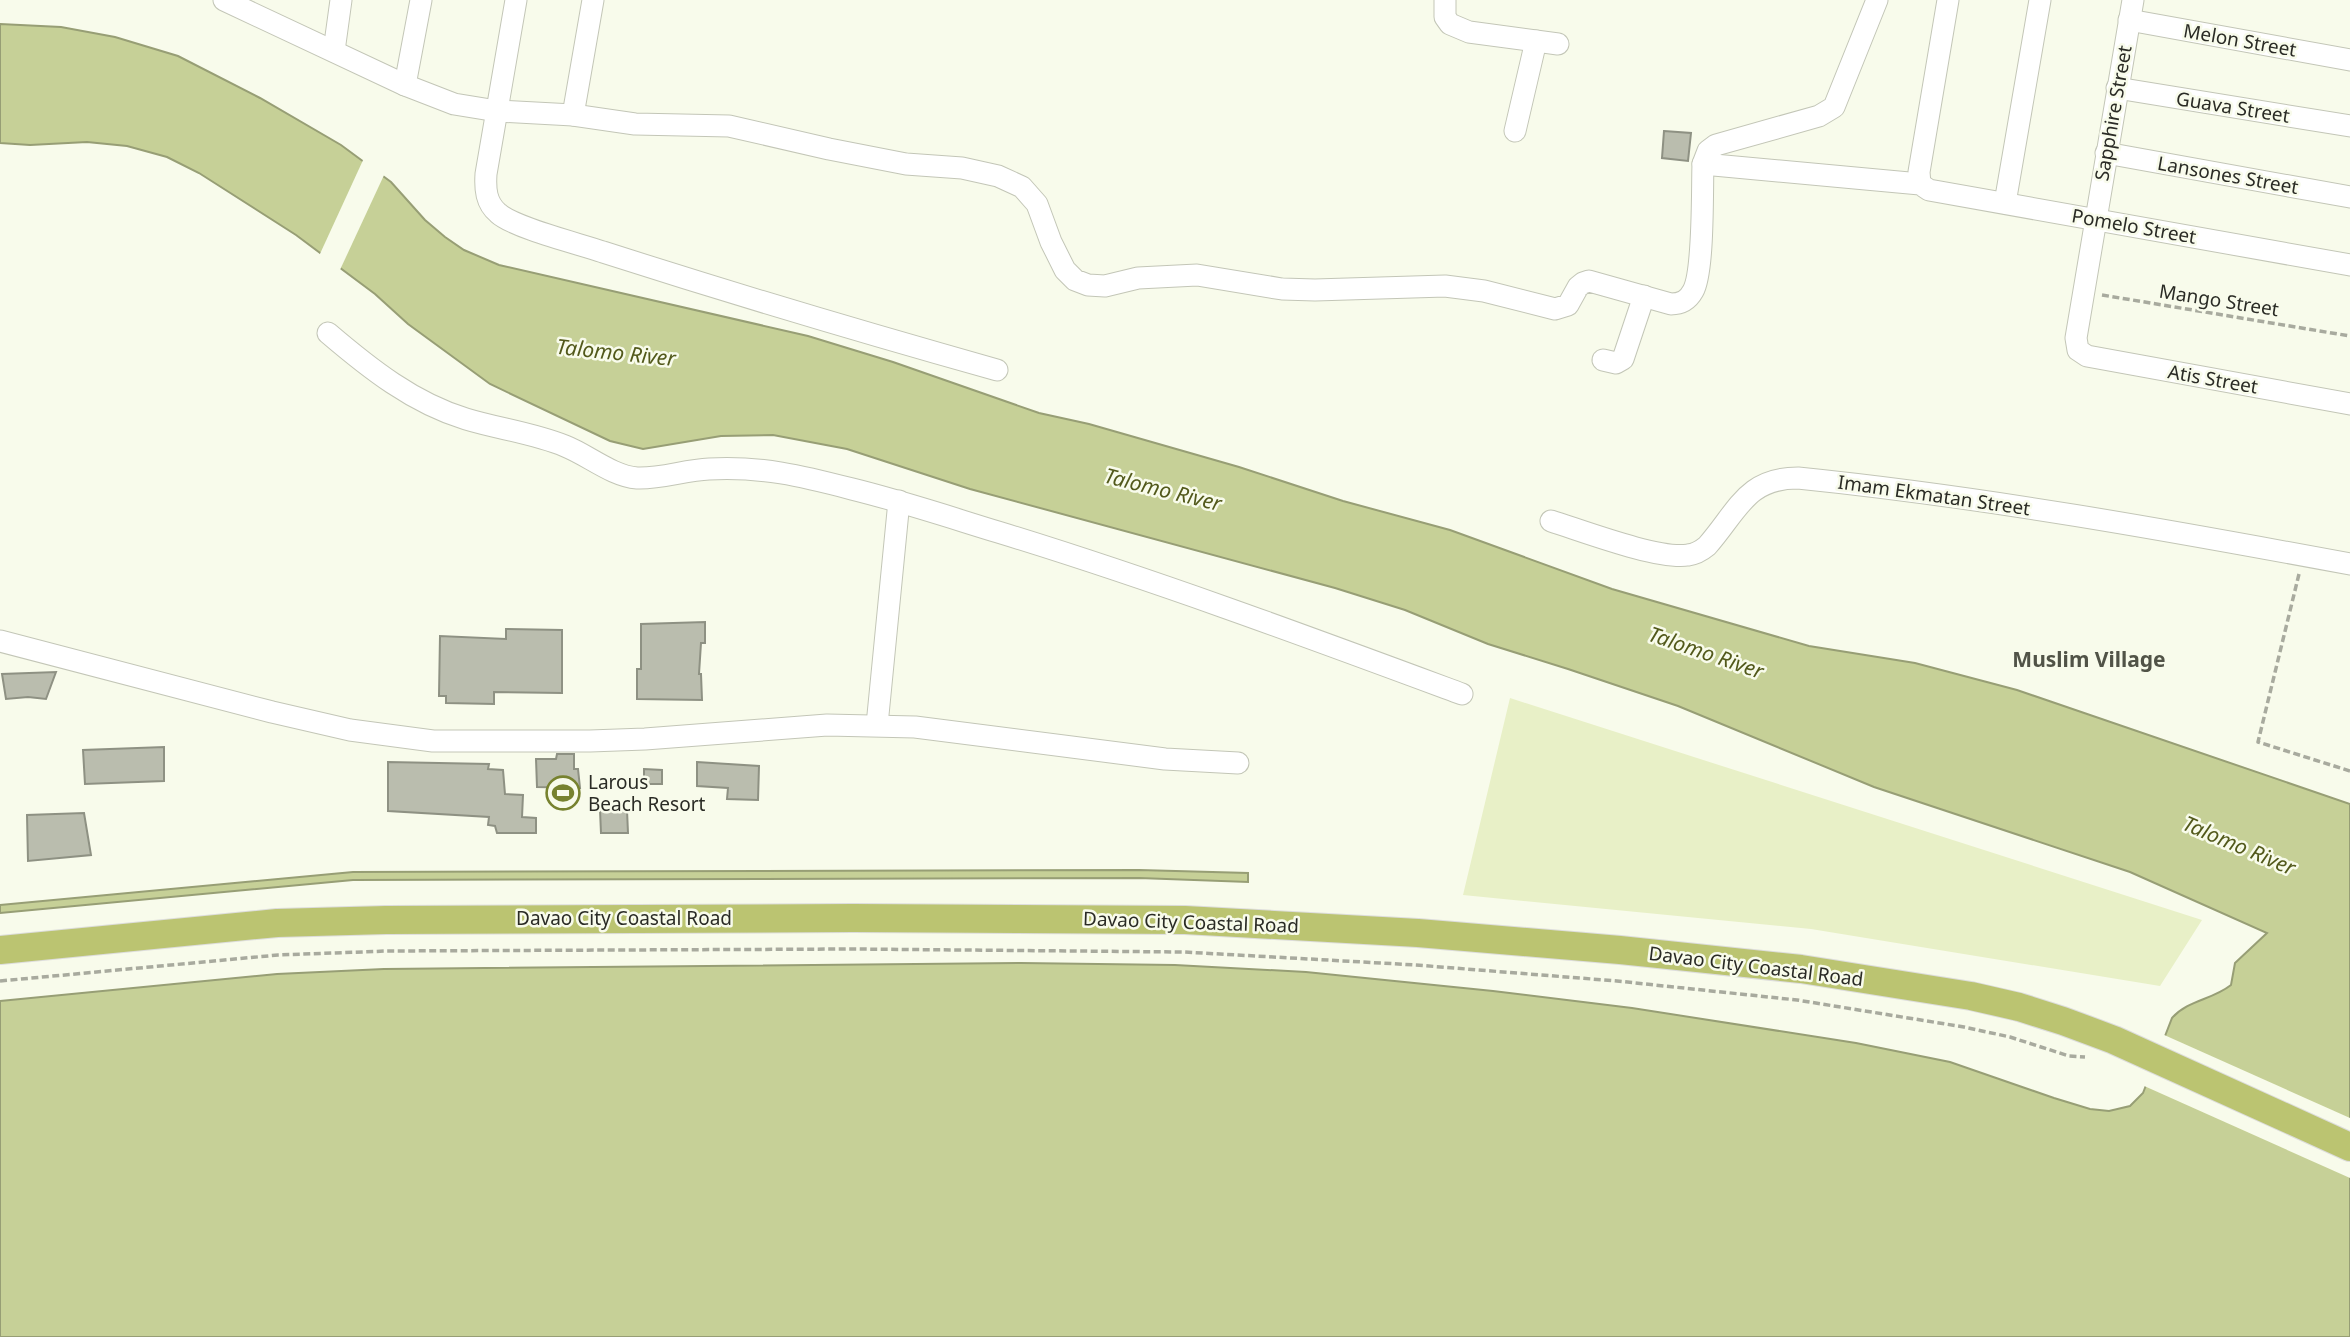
<svg xmlns="http://www.w3.org/2000/svg" width="2350" height="1337" viewBox="0 0 2350 1337" font-family="'Noto Sans',sans-serif">
	<rect width="100%" height="100%" fill="#f8fbeb"/>
	<path fill="#e8f0c7" d="M1510,698L2202,920L2160,986L1811,929L1463,895Z"/>
	<g fill="#c6d097" stroke="#979e75" stroke-width="2">
		<path d="M0,24L61,27L115,37L178,56L260,98L341,145L391,182L425,220L445,237L464,250L499,265L808,336L893,362L1039,413L1089,424L1239,467L1343,501L1450,530L1612,589L1809,646L1915,663L2017,690L2350,804V1337H0V1001L277,974L384,969L1021,963L1175,965L1306,972L1493,991L1632,1008L1856,1043L1950,1062L2054,1098L2090,1109L2109,1111L2130,1106L2143,1093L2172,1018C2188,1000 2212,1000 2231,985L2235,963L2267,933L2130,872L1874,787L1678,706L1568,669L1488,644L1405,610L1335,588L970,489L847,449L773,435L721,436L643,449L610,441L490,384L408,324L375,294L296,235L199,173L167,157L127,146L87,142L30,145L0,143Z"/>
		<path d="M1139,870L1248,873V882L1139,878L353,880L0,913V905L353,872Z"/>
	</g>
	<g fill="#f8fbeb">
		<path d="M364,158L385,173L339,272L319,256Z"/>
		<path d="M2162,1034L2350,1118V1178L2142,1085Z"/>
	</g>
	<g fill="#babdae" stroke="#8e9183" stroke-width="2">
		<path d="M1664,131L1691,133L1688,161L1662,158Z"/>
		<path d="M705,622V643H701L699,674H701L702,700L637,699V669H641V624Z"/>
		<path d="M506,629L562,630V693L494,692V704L446,703V696H439L440,636L506,639Z"/>
		<path d="M56,672L46,699L28,697L6,699L2,674Z"/>
		<path d="M164,747V781L85,784L83,750Z"/>
		<path d="M557,754H574V769H578L580,788L537,787L536,759H556Z"/>
		<path d="M388,762L489,764L488,769L503,770L505,794L523,795L522,817L536,818V833H497L495,826L488,825L489,817L388,811Z"/>
		<path d="M697,762L759,766L758,800L727,799L728,788L697,786Z"/>
		<path d="M644,769L662,770V784H644Z"/>
		<path d="M600,810H627L628,833H601Z"/>
		<path d="M84,813L91,855L28,861L27,815Z"/>
	</g>
	<g fill="none" stroke-linecap="round" stroke-linejoin="round">
		<defs>
			<g id="minor">
				<path d="M224,0L405,85L454,104L497,111L573,115L635,124L729,126L829,149L906,164L962,168L998,176L1022,187L1037,204L1051,242L1065,270L1075,280L1088,285L1105,286L1138,278L1197,275L1282,289L1315,290L1445,286L1484,291L1555,309L1568,305L1578,287L1583,283L1589,281L1671,304C1682,304 1688,300 1693,291C1704,272 1702,190 1703,164L1708,151L1716,145L1819,116L1834,107L1877,0"/>
				<path d="M516,0L486,174C485,189 486,203 498,213C514,228 580,244 603,252C734,294 865,333 997,370"/>
				<path d="M1445,0V17L1450,24L1469,32L1558,44"/>
				<path d="M2133,0L2076,338L2078,350L2087,356L2350,404"/>
				<path d="M2129,20L2350,60"/>
				<path d="M334,51L341,0"/>
				<path d="M405,85L421,0"/>
				<path d="M2117,88L2350,126"/>
				<path d="M573,115L593,0"/>
				<path d="M1515,131L1536,41"/>
				<path d="M2106,153L2350,197"/>
				<path d="M1703,164L1920,184L1929,190L2350,265"/>
				<path d="M1920,184L1919,172L1948,0"/>
				<path d="M2005,203L2040,0"/>
				<path d="M328,333C369,368 413,403 466,419C499,429 533,433 565,446C588,455 612,476 637,478C661,479 685,470 709,469C761,466 802,476 852,489C901,501 949,517 998,532C1155,580 1308,637 1462,694"/>
				<path d="M1603,360L1616,363L1623,359L1644,296"/>
				<path d="M1551,521C1583,531 1659,560 1688,555C1696,554 1701,551 1707,546C1738,511 1746,478 1798,478C1984,497 2167,530 2350,564"/>
				<path d="M0,641L272,712L350,730L433,741H590L645,739L827,725L915,727L1165,759L1238,763"/>
				<path d="M877,725L899,501"/>
			</g>
			<path id="major" d="M0,950L277,923L386,920L853,918L1185,920L1418,933L1620,950L1801,969L1971,996L2019,1007L2063,1021L2114,1040L2350,1147"/>
		</defs>
		<use href="#minor" stroke="#c3c6b7" stroke-width="23"/>
		<use href="#major" stroke="#dddddc" stroke-width="30"/>
		<g stroke="#a8aa9e" stroke-width="3.5" stroke-dasharray="7 3.5" stroke-linecap="butt">
			<path d="M2102,295L2350,336"/>
			<path d="M2299,574L2258,742L2350,771"/>
			<path d="M0,981L278,955L387,951L853,949L1184,952L1416,965L1617,981L1797,1000L1964,1027L2010,1037L2069,1056L2085,1057"/>
		</g>
		<use href="#minor" stroke="#fff" stroke-width="21"/>
		<use href="#major" stroke="#bbc471" stroke-width="28"/>
	</g>
	<defs>
		<symbol id="stadium-ring" viewBox="-11 -11 22 22"><circle r="9.5" fill="#f8fbeb" stroke="#77822f" stroke-width="1.5"/><path d="M0-5a6.5 5 0 1 0 0 10a6.5 5 0 1 0 0-10ZM-3.5-1.8h7v3.6h-7Z" fill="#77822f"/></symbol>
	</defs>
	<g fill-rule="evenodd">
		<use href="#stadium-ring" x="544" y="774" width="38" height="38"/>
	</g>
	<g text-anchor="middle" stroke-width="5" stroke-linejoin="round" paint-order="stroke">
		<g font-size="19" fill="#2a2b25" stroke="#f8fbeb">
			<text transform="translate(2240 40) rotate(10)" y="7">Melon Street</text>
			<text transform="translate(2233 107) rotate(9)" y="7">Guava Street</text>
			<text transform="translate(2113 113) rotate(-80)" y="7">Sapphire Street</text>
			<text transform="translate(2228 175) rotate(10)" y="7">Lansones Street</text>
			<text transform="translate(2134 226) rotate(10)" y="7">Pomelo Street</text>
			<text transform="translate(2219 300) rotate(9)" y="7">Mango Street</text>
			<text transform="translate(2213 379) rotate(10)" y="7">Atis Street</text>
			<text transform="translate(1934 495) rotate(8)" y="7">Imam Ekmatan Street</text>
			<text x="624" y="925">Davao City Coastal Road</text>
			<text transform="translate(1191 922) rotate(2)" y="7">Davao City Coastal Road</text>
			<text transform="translate(1756 966) rotate(7)" y="7">Davao City Coastal Road</text>
		</g>
		<g font-size="19" fill="#2a2b25" stroke="#f8fbeb" text-anchor="start">
			<text x="588" y="789">Larous<tspan x="588" dy="22">Beach Resort</tspan></text>
		</g>
		<g font-size="21" font-style="italic" fill="#52591b" stroke="#f8fbeb">
			<text transform="translate(616 353) rotate(6)" y="7">Talomo River</text>
			<text transform="translate(1163 490) rotate(14)" y="7">Talomo River</text>
			<text transform="translate(1706 653) rotate(19)" y="7">Talomo River</text>
			<text transform="translate(2239 846) rotate(23)" y="7">Talomo River</text>
		</g>
		<g font-size="21" font-weight="bold" fill="#515347" stroke="#f8fbeb">
			<text x="2089" y="667">Muslim Village</text>
		</g>
	</g>
</svg>
